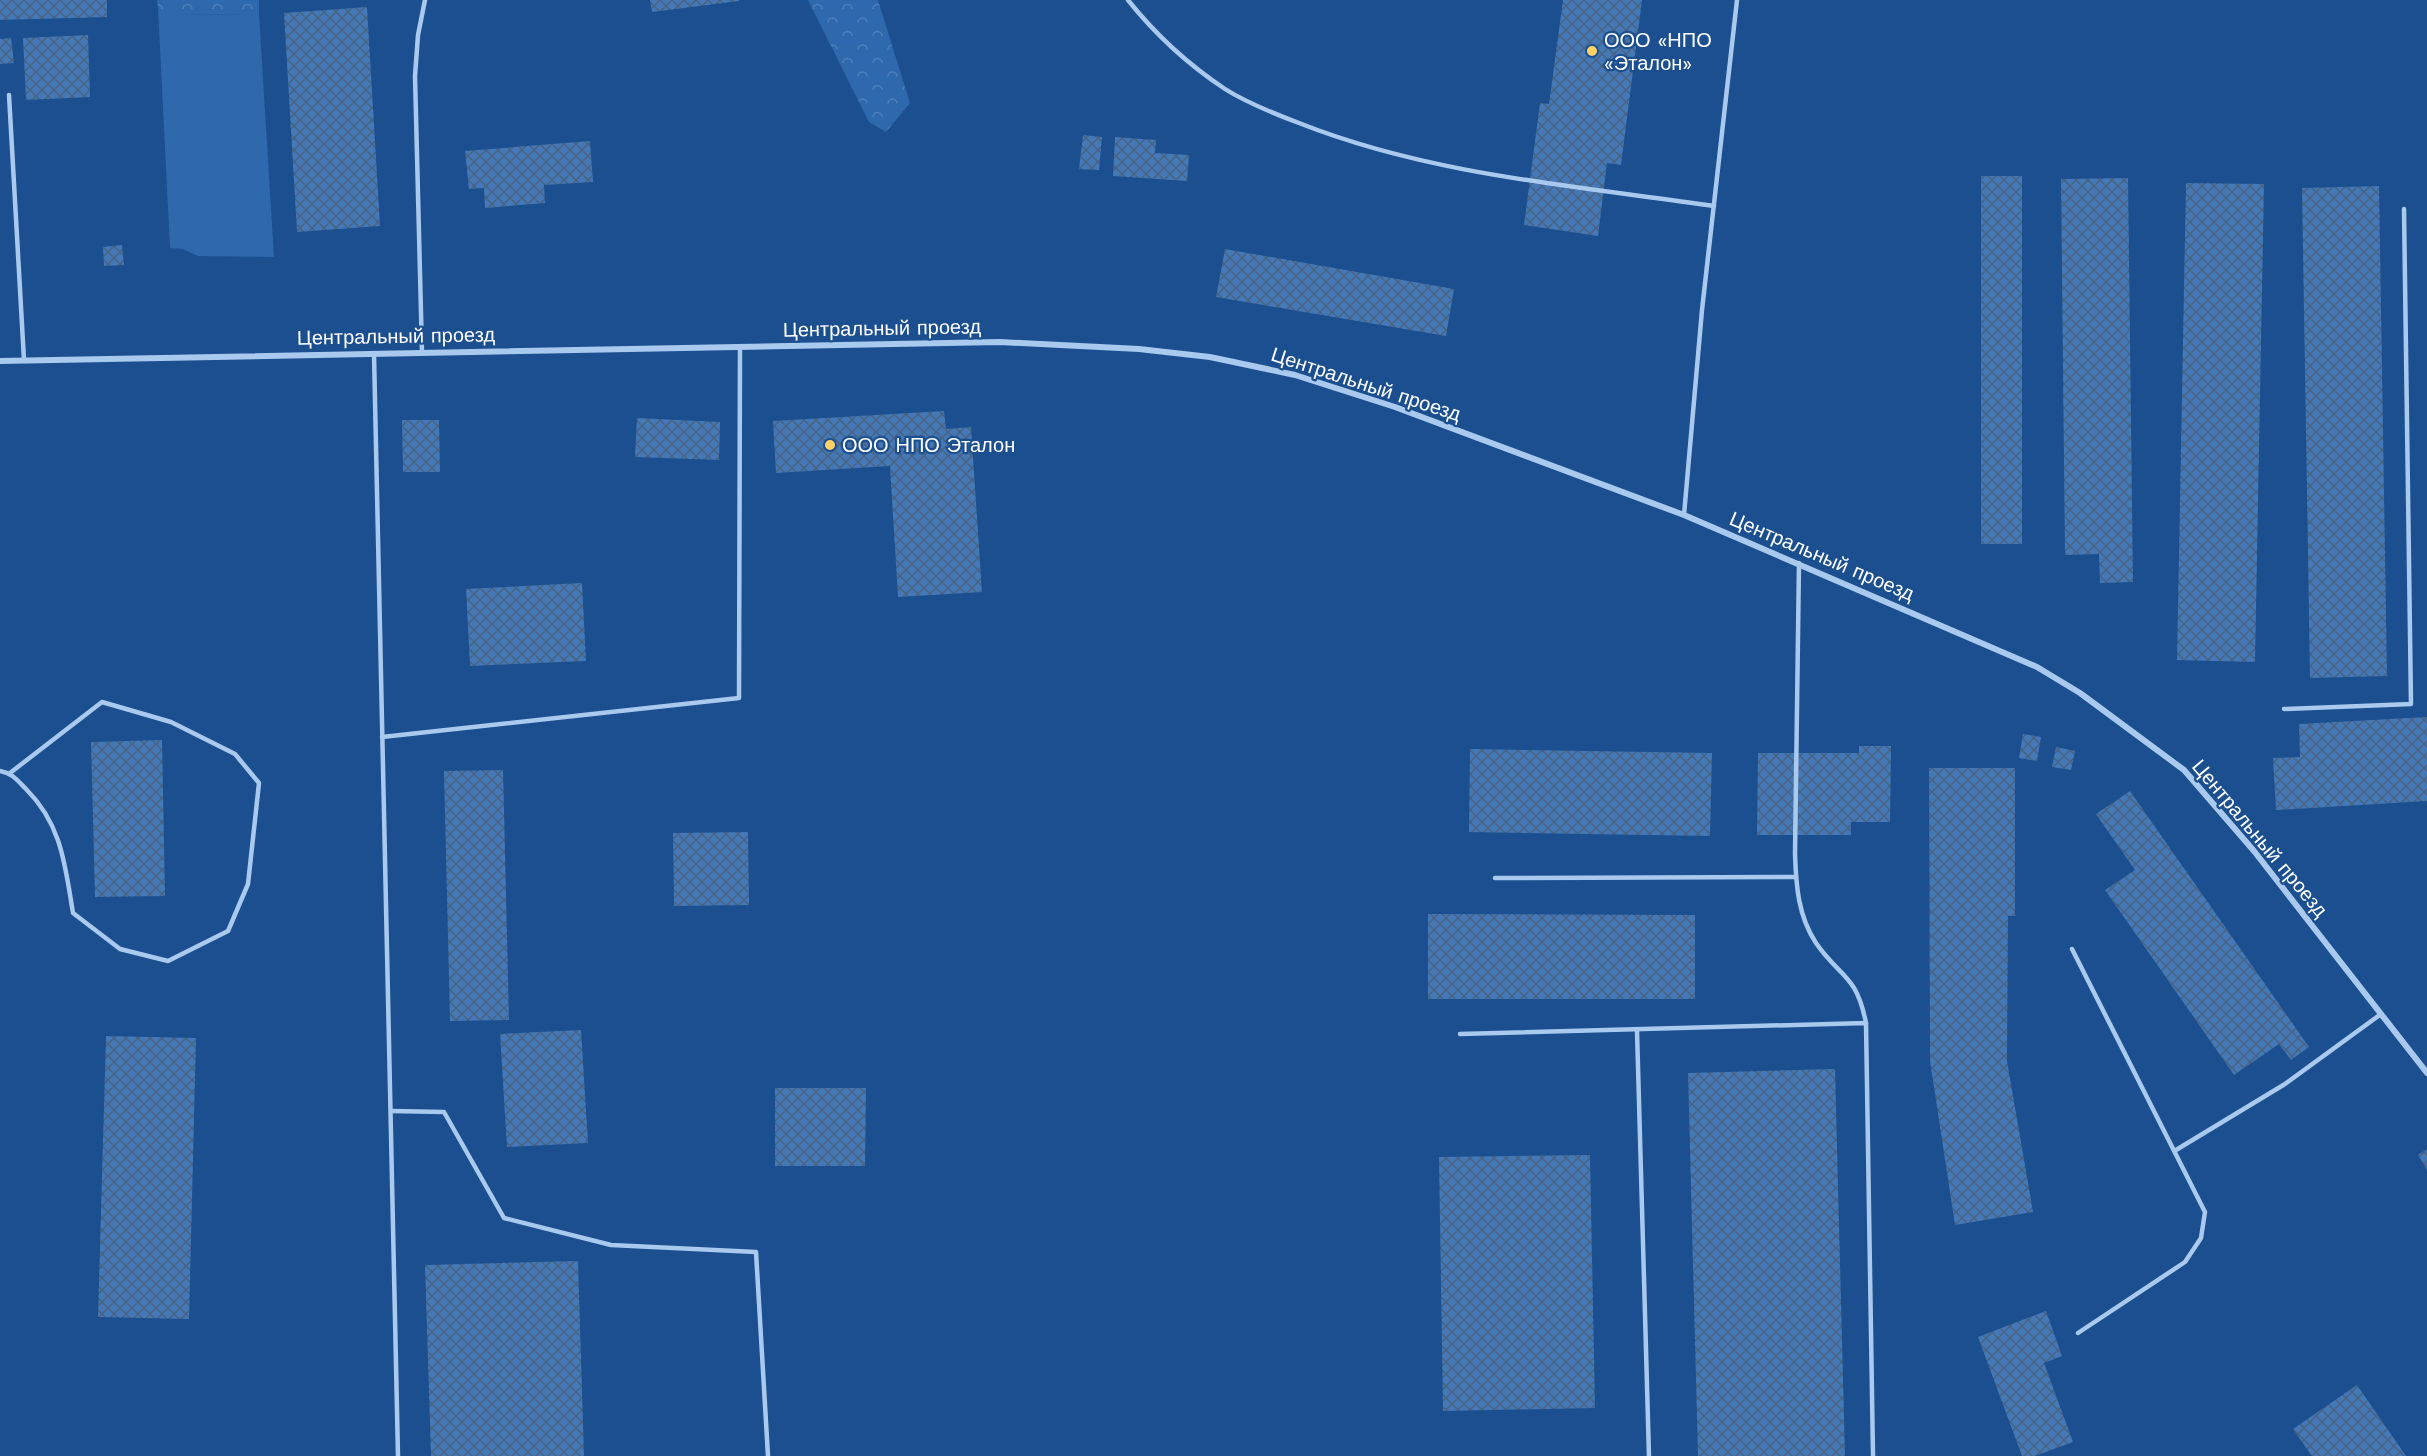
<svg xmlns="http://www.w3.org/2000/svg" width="2427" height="1456" viewBox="0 0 2427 1456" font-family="'Work Sans',sans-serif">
	<defs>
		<pattern id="forest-crowns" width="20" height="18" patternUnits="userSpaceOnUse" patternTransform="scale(1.5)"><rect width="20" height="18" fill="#2e69ad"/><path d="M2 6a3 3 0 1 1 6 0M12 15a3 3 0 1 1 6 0" fill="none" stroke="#4d80b9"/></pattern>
		<pattern id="building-cross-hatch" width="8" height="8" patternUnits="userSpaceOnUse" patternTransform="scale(1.5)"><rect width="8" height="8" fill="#4478b7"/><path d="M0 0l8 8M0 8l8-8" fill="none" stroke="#486282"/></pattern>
	</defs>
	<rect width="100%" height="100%" fill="#1b4f8f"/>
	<path fill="#2e69ad" d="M158,8L166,15L259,14L274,257L198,256L183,249L170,248Z"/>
	<g fill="url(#forest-crowns)">
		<path d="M157,0H259V14L165,15L158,8Z"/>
		<path d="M808,0H878L910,103L886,132L869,122Z"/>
	</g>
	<g fill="url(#building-cross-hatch)">
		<path d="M0,0H107V17L0,20Z"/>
		<path d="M650,0H739V1L652,12Z"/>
		<path d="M1563,0H1642L1621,165L1607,163L1598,236L1524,225L1540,103L1549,104Z"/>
		<path d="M367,7L380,226L297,232L284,13Z"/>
		<path d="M88,35L90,97L26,100L23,38Z"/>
		<path d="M11,38L14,63L0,64V39Z"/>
		<path d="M1083,135L1102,137L1099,170L1079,169Z"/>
		<path d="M1115,137L1156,140L1155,153L1189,155L1187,181L1113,176Z"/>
		<path d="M590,141L593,182L544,185L545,203L485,208L484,188L469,189L465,151Z"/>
		<rect x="1981" y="176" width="41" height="368"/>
		<path d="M2128,178L2133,582L2100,583L2099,554L2065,555L2061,179Z"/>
		<path d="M2186,183L2264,184L2255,662L2177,660Z"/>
		<path d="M2379,186L2387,676L2310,678L2302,188Z"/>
		<path d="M122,245L124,265L104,266L103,247Z"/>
		<path d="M1225,249L1454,289L1446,336L1216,297Z"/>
		<path d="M944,411L946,429L971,427L982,592L898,597L890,466L776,473L773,421Z"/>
		<path d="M637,418L720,422L719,460L635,457Z"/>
		<path d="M402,420H439L440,472H403Z"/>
		<path d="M582,583L586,661L470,666L466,589Z"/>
		<path d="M2427,717V801L2276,810L2273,758L2300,757L2299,724Z"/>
		<path d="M2023,734L2041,737L2037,761L2019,758Z"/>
		<path d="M162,740L165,896L95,897L91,742Z"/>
		<path d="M1859,746H1891L1890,822H1851V835H1757L1758,753H1859Z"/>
		<path d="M2056,747L2075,751L2071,770L2052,767Z"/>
		<path d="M1470,749L1712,753L1710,836L1469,832Z"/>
		<path d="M1929,768H2015V916H2008L2007,1061L2033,1212L1955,1225L1930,1061Z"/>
		<path d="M503,770L509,1020L450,1021L444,771Z"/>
		<path d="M2130,791L2309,1047L2291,1060L2279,1044L2234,1075L2105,890L2135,870L2096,814Z"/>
		<path d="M748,832L749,905L674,906L673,833Z"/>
		<path d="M1428,914L1695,915V999H1428Z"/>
		<path d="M581,1030L588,1143L507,1147L500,1034Z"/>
		<path d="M106,1036L196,1038L189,1319L98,1317Z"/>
		<path d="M1835,1069L1845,1456H1698L1688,1073Z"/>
		<path d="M775,1088H866L865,1166H775Z"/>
		<path d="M2427,1149V1170L2418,1155Z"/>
		<path d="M1590,1155L1595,1408L1443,1411L1439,1157Z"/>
		<path d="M578,1261L584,1456H431L425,1265Z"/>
		<path d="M2046,1311L2062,1356L2044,1363L2073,1442L2035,1456H2022L1978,1337Z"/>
		<path d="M2357,1385L2406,1456H2312L2293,1429Z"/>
	</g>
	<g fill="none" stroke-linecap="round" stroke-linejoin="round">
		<g stroke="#a9c9ee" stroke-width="4.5">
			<path d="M1128,0C1155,34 1189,65 1225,89C1247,103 1275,114 1299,123C1430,175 1576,186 1714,206"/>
			<path d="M9,95L24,360"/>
			<path d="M422,352L415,76L418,35L425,0"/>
			<path d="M374,354L398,1456"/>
			<path d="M1684,515L1702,310L1737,0"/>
			<path d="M1799,563L1795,854C1796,885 1798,916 1816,943C1840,978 1856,973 1866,1023"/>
			<path d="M2284,709L2411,704L2404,209"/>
			<path d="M382,737L739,698L740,347"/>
			<path d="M0,771C12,773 17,780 26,789C62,825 65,865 73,913L120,949L168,961L228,931L248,884L259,783L235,754L171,722L102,702L10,773"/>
			<path d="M1495,878L1796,877"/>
			<path d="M2072,949L2205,1212L2201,1238L2185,1262L2078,1333"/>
			<path d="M1637,1031L1649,1456"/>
			<path d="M1460,1034L1866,1023L1873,1456"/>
			<path d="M391,1111L444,1112L504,1218L611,1245L756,1252L768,1456"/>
			<path d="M2176,1150L2285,1084L2381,1014"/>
		</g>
		<path stroke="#a9c9ee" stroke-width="6" d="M0,361L1000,342L1139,349L1210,357L1295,375L1395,407L1684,515L2037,667L2080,693L2184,770L2254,851L2427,1073"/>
	</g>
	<g fill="#ffd166" stroke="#1b4f8f" stroke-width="2">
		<circle cx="1592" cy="51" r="6"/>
		<circle cx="830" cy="445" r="6"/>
	</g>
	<g text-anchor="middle" stroke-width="4.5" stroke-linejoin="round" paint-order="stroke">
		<g font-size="20" fill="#fff" stroke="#1b4f8f" text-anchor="start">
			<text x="1604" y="47">ООО «НПО<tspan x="1604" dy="23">«Эталон»</tspan></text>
			<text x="842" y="452">ООО НПО Эталон</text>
		</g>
		<g font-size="20" fill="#fff" stroke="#1b4f8f">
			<text transform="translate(882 328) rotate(-1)" y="7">Центральный проезд</text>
			<text transform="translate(396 336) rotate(-1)" y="7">Центральный проезд</text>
			<text transform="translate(1366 384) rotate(18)" y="7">Центральный проезд</text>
			<text transform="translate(1822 556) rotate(23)" y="7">Центральный проезд</text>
			<text transform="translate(2260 838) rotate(50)" y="7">Центральный проезд</text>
		</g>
	</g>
</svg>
